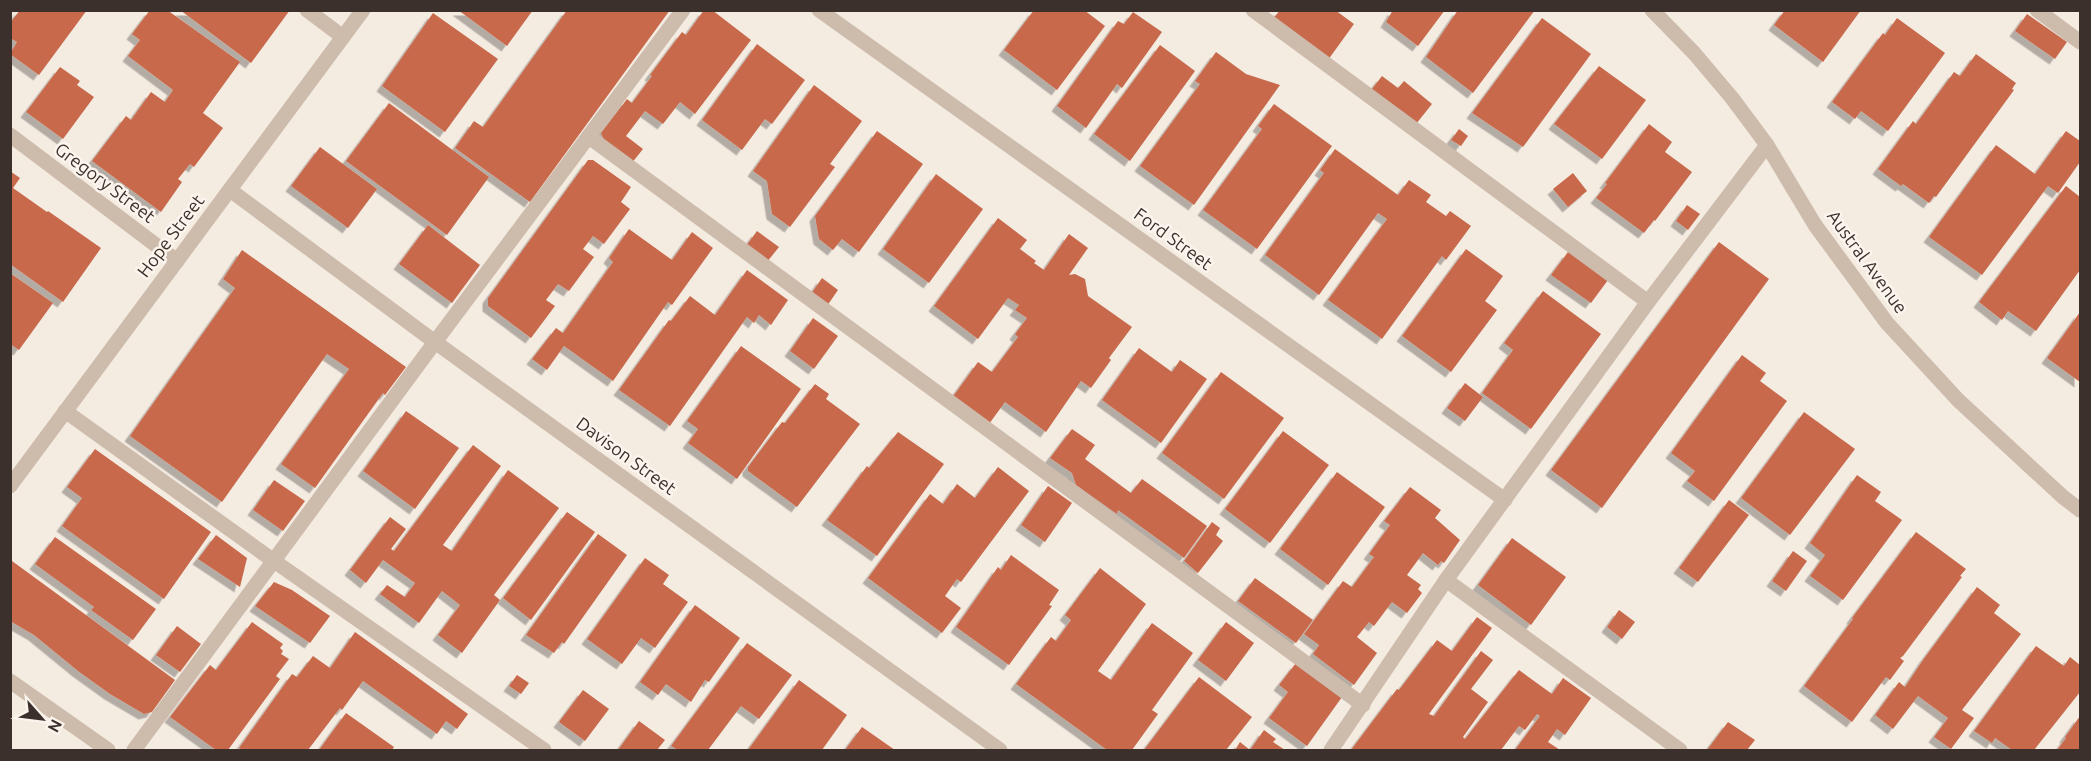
<svg xmlns="http://www.w3.org/2000/svg" width="2091" height="761" viewBox="0 0 2091 761" font-family="Ubuntu,sans-serif">
	<defs>
		<filter id="shadow"><feDropShadow dx="-5.5" dy="5.5" stdDeviation="0" flood-color="#0004"/></filter>
	</defs>
	<rect width="100%" height="100%" fill="#f4ebe1"/>
	<g fill="#c8694b" filter="url(#shadow)">
		<path d="M20,10H87L39,75L10,54L17,42L10,38V23Z"/>
		<path d="M150,10H167L240,62L203,113L223,128L194,167L190,164L178,179L182,182L161,212L92,161L126,116L131,120L151,92L165,102L173,90L128,56L140,40L132,34Z"/>
		<path d="M180,10H290L251,63Z"/>
		<path d="M458,10H533L507,46Z"/>
		<path d="M567,10H670L530,202L455,148L474,121L483,127Z"/>
		<path d="M704,10H712L751,40L695,114L680,102L663,124L645,111L626,136L643,149L631,164L608,149L601,133L627,99L632,103L652,76L650,75L682,32L686,35Z"/>
		<path d="M1034,10H1084L1105,26L1057,90L1004,50Z"/>
		<path d="M1280,10H1335L1354,24L1328,60L1273,19Z"/>
		<path d="M1393,10H1445L1418,46L1386,22Z"/>
		<path d="M1458,10H1535L1473,93L1426,57Z"/>
		<path d="M1785,10H1861L1823,62L1774,25Z"/>
		<path d="M1133,12L1162,32L1122,88L1117,84L1086,128L1057,106L1118,21L1124,24Z"/>
		<path d="M433,13L498,59L445,132L382,86Z"/>
		<path d="M2027,14L2067,42L2055,59L2015,31Z"/>
		<path d="M1542,18L1591,54L1523,147L1472,113Z"/>
		<path d="M1897,18L1945,53L1888,131L1861,111L1855,119L1832,102L1883,33L1885,35Z"/>
		<path d="M757,44L805,80L772,124L765,119L742,150L702,120Z"/>
		<path d="M1160,45L1195,71L1130,161L1094,134Z"/>
		<path d="M1216,52L1246,74L1280,85L1194,205L1140,166L1200,84L1195,81Z"/>
		<path d="M1976,54L2016,83L2012,89L2014,90L1936,197L1934,196L1929,203L1903,184L1901,186L1878,169L1913,121L1916,124L1954,72L1960,76Z"/>
		<path d="M1599,66L1646,100L1602,159L1554,124Z"/>
		<path d="M60,67L80,81L77,85L94,97L63,139L26,112Z"/>
		<path d="M1382,76L1398,88L1404,81L1432,104L1416,124L1372,89Z"/>
		<path d="M814,85L862,121L830,164L835,167L790,227L772,214L767,181L753,171Z"/>
		<path d="M389,103L489,177L447,235L346,161Z"/>
		<path d="M1274,104L1332,146L1257,249L1203,210L1262,129L1258,126Z"/>
		<path d="M1649,124L1672,142L1665,152L1692,172L1655,221L1654,220L1644,233L1596,198L1607,184L1605,183Z"/>
		<path d="M1459,129L1468,136L1461,146L1451,140Z"/>
		<path d="M877,131L923,164L859,252L842,239L833,250L819,239L815,216Z"/>
		<path d="M2066,131L2080,141V162L2058,193L2048,186L1982,275L1929,237L1996,145L2035,174Z"/>
		<path d="M320,147L377,189L348,228L291,186Z"/>
		<path d="M1335,149L1398,195L1409,180L1431,195L1426,202L1446,216L1450,211L1471,226L1446,260L1442,256L1382,339L1328,300L1387,219L1378,213L1319,295L1265,255L1324,173L1320,170Z"/>
		<path d="M588,160H593L631,187L621,202L630,209L604,244L593,236L583,249L594,257L569,291L558,284L546,300L555,306L531,338L488,306V298Z"/>
		<path d="M10,171L20,178L13,188L47,212L48,211L101,248L63,302L10,264L12,260L10,258Z"/>
		<path d="M1573,173L1587,191L1568,207L1553,189Z"/>
		<path d="M936,174L983,209L929,283L883,249Z"/>
		<path d="M2066,186L2080,197V270L2036,331L2008,311L2002,320L1979,302Z"/>
		<path d="M1687,205L1700,214L1688,230L1676,221Z"/>
		<path d="M998,218L1027,240L1020,249L1036,261L1034,263L1044,270L1069,234L1088,248L1069,275L1075,274L1085,279L1088,296L1132,327L1109,358L1111,360L1091,388L1081,381L1046,432L1005,402L989,424L952,398L978,362L992,372L1018,337L1015,334L1027,318L1015,310L1019,305L1008,298L978,339L934,306Z"/>
		<path d="M428,225L480,265L452,303L399,264Z"/>
		<path d="M629,229L672,260L692,232L713,248L672,305L668,302L613,381L564,346L547,370L532,359L556,328L563,333L613,262L609,258Z"/>
		<path d="M757,231L779,247L767,262L746,246Z"/>
		<path d="M1719,242L1769,279L1602,508L1551,470Z"/>
		<path d="M1466,249L1503,276L1485,301L1497,310L1451,372L1402,336Z"/>
		<path d="M242,250L406,367L385,395L383,393L315,488L281,464L349,369L327,354L222,502L130,436L235,288L223,279Z"/>
		<path d="M1568,252L1608,280L1591,303L1551,275Z"/>
		<path d="M747,270L788,300L771,325L759,315L754,323L747,317L670,426L619,390L669,320L671,321L690,296L715,315Z"/>
		<path d="M10,273L53,303L19,350L10,344Z"/>
		<path d="M822,278L838,290L827,306L811,294Z"/>
		<path d="M1543,291L1601,334L1531,429L1482,393L1513,350L1504,343Z"/>
		<path d="M2080,312V382L2047,358Z"/>
		<path d="M813,318L838,336L814,369L790,351Z"/>
		<path d="M741,346L801,389L737,479L688,443L698,429L687,421Z"/>
		<path d="M1139,348L1172,372L1180,360L1207,379L1161,443L1102,400Z"/>
		<path d="M1742,355L1766,373L1760,381L1787,401L1714,501L1687,481L1695,471L1671,453Z"/>
		<path d="M1221,372L1284,418L1224,499L1162,453Z"/>
		<path d="M1465,383L1483,397L1465,421L1447,408Z"/>
		<path d="M815,384L829,394L826,399L860,424L797,507L748,471V467L782,422L785,423Z"/>
		<path d="M406,411L459,448L415,509L363,471Z"/>
		<path d="M1804,412L1855,449L1790,535L1741,498Z"/>
		<path d="M1072,429L1095,445L1085,459L1131,493L1142,479L1207,526L1184,558L1118,510L1117,514L1076,485L1072,473L1050,458Z"/>
		<path d="M1283,431L1329,465L1270,543L1225,509Z"/>
		<path d="M898,432L944,464L877,556L827,520L867,466L869,468Z"/>
		<path d="M473,445L501,466L443,545L452,551L508,470L559,508L494,595L500,600L462,653L438,635L460,605L442,591L419,623L380,594L387,585L405,597L415,583L383,560L366,583L350,570L390,517L406,529L391,549L394,551Z"/>
		<path d="M95,449L211,532L164,599L62,526L82,498L67,487Z"/>
		<path d="M998,467L1029,491L961,582L957,579L945,596L961,608L942,633L868,578L930,494L943,504L957,484L975,498Z"/>
		<path d="M1337,472L1385,507L1328,585L1280,549Z"/>
		<path d="M1857,475L1881,492L1875,501L1902,520L1843,600L1810,576L1825,555L1810,543Z"/>
		<path d="M274,480L305,501L283,531L253,510Z"/>
		<path d="M1048,486L1072,503L1045,542L1021,525Z"/>
		<path d="M1410,487L1441,510L1435,518L1460,540L1444,563L1441,561L1438,565L1423,553L1407,575L1421,585L1418,589L1422,593L1407,613L1392,602L1374,626L1369,622L1357,637L1377,653L1354,685L1313,654L1319,645L1304,634L1343,581L1352,587L1374,557L1369,554L1390,525L1384,521Z"/>
		<path d="M1729,500L1749,515L1698,582L1679,568Z"/>
		<path d="M567,512L595,532L531,620L503,598Z"/>
		<path d="M1212,522L1220,528L1216,535L1223,541L1198,573L1184,561Z"/>
		<path d="M1916,532L1966,569L1960,576L1962,577L1903,656L1900,658L1904,661L1890,680L1886,677L1852,722L1804,686L1853,619L1852,618Z"/>
		<path d="M598,534L627,555L564,644L562,642L554,653L526,635Z"/>
		<path d="M216,535L247,558L240,587L198,559Z"/>
		<path d="M55,537L156,609L133,640L91,610L94,607L35,564Z"/>
		<path d="M1512,538L1566,577L1531,625L1478,585Z"/>
		<path d="M1793,551L1807,561L1786,591L1772,581Z"/>
		<path d="M1011,555L1059,590L1049,605L1052,606L1009,665L956,627L998,567L1001,570Z"/>
		<path d="M645,558L669,575L663,584L688,602L655,648L641,638L622,664L587,639Z"/>
		<path d="M12,561L175,680L152,712L144,714L110,694L78,671L34,635L10,621Z"/>
		<path d="M1100,568L1146,604L1098,671L1111,680L1152,623L1193,653L1152,710L1158,714L1132,750H1107L1016,684L1051,637L1056,641L1071,620L1065,615Z"/>
		<path d="M1255,578L1313,620L1296,643L1238,601Z"/>
		<path d="M274,582L292,590L330,616L310,643L255,606Z"/>
		<path d="M1977,587L2000,605L1994,613L2021,634L1962,710L1974,718L1951,749L1934,737L1948,718L1918,696L1893,729L1875,715L1899,682L1905,687L1923,660Z"/>
		<path d="M695,605L740,638L709,682L705,680L691,702L666,684L658,695L640,682Z"/>
		<path d="M1619,610L1635,622L1622,639L1607,627Z"/>
		<path d="M1477,617L1492,628L1429,714L1434,716L1481,651L1493,660L1471,689L1488,702L1463,737L1465,739L1519,670L1552,694L1563,678L1591,698L1565,735L1557,729L1548,742L1560,750H1515L1540,716L1537,714L1525,730L1519,726L1501,750H1351L1397,689L1399,690L1437,640L1452,651Z"/>
		<path d="M252,622L283,644L280,648L283,651L281,654L289,659L276,676L280,679L228,750H216L170,717L210,665L216,670Z"/>
		<path d="M1226,622L1254,643L1226,681L1198,660Z"/>
		<path d="M177,626L201,644L180,672L156,655Z"/>
		<path d="M355,632L468,714L457,729L446,721L437,734L363,681L342,710L340,708L308,750H243L239,748L292,674L297,677L313,656L330,668Z"/>
		<path d="M747,643L792,675L759,719L741,706L708,750H678L671,746Z"/>
		<path d="M2036,646L2064,666L2070,657L2080,665V692L2034,750H2012L1995,738L1992,743L1974,731Z"/>
		<path d="M1296,663L1342,697L1307,746L1269,718L1288,692L1279,685Z"/>
		<path d="M517,675L529,683L521,694L509,686Z"/>
		<path d="M1199,677L1252,717L1226,750H1144Z"/>
		<path d="M799,680L847,715L822,750H748Z"/>
		<path d="M583,690L609,709L585,741L559,722Z"/>
		<path d="M346,713L394,747L392,750H319Z"/>
		<path d="M2080,716V750H2057L2066,738L2065,737Z"/>
		<path d="M639,721L665,740L657,750H618Z"/>
		<path d="M1728,722L1755,740L1747,750H1707Z"/>
		<path d="M862,727L895,750H845Z"/>
		<path d="M1264,730L1276,739L1273,742L1285,750H1235L1240,742L1250,750Z"/>
	</g>
	<g fill="none" stroke-linecap="round" stroke-linejoin="round">
		<g stroke="#cdbbac" stroke-width="15">
			<path d="M307,10L343,37"/>
			<path d="M819,10L1505,500"/>
			<path d="M1253,10L1648,302"/>
			<path d="M1652,10L1694,53L1732,98L1767,145L1815,225L1887,323L1958,400L2063,497L2080,510"/>
			<path d="M2037,10L2080,42"/>
			<path d="M10,135L177,261"/>
			<path d="M589,137L1363,705"/>
			<path d="M230,190L435,342L1000,750"/>
			<path d="M65,411L274,561L544,750"/>
			<path d="M10,486L363,10"/>
			<path d="M1446,580L1680,750"/>
			<path d="M10,681L108,750"/>
			<path d="M134,750L435,342L683,10"/>
			<path d="M1331,750L1446,580L1648,302L1767,145"/>
		</g>
	</g>
	<g text-anchor="middle" stroke-width="5" stroke-linejoin="round" paint-order="stroke">
		<g font-size="18" fill="#3b302b" stroke="#fbf5ee">
			<text transform="translate(105 183) rotate(37)" y="6">Gregory Street</text>
			<text transform="translate(171 236) rotate(-53)" y="6">Hope Street</text>
			<text transform="translate(1173 239) rotate(36)" y="6">Ford Street</text>
			<text transform="translate(1867 262) rotate(54)" y="6">Austral Avenue</text>
			<text transform="translate(626 456) rotate(36)" y="6">Davison Street</text>
		</g>
	</g>
	<rect width="2091" height="761" fill="none" stroke="#3b302b" stroke-width="24"/>
	<g transform="translate(42 719) rotate(118)" stroke="#fbf5ee" stroke-width="4.5" paint-order="stroke">
	<path d="M0-4.5L10 22L0 15L-10 22Z" fill="#3b302b"/>
	<text y="-9" font-size="16" font-weight="bold" text-anchor="middle" fill="#3b302b">N</text>
	</g>
</svg>
